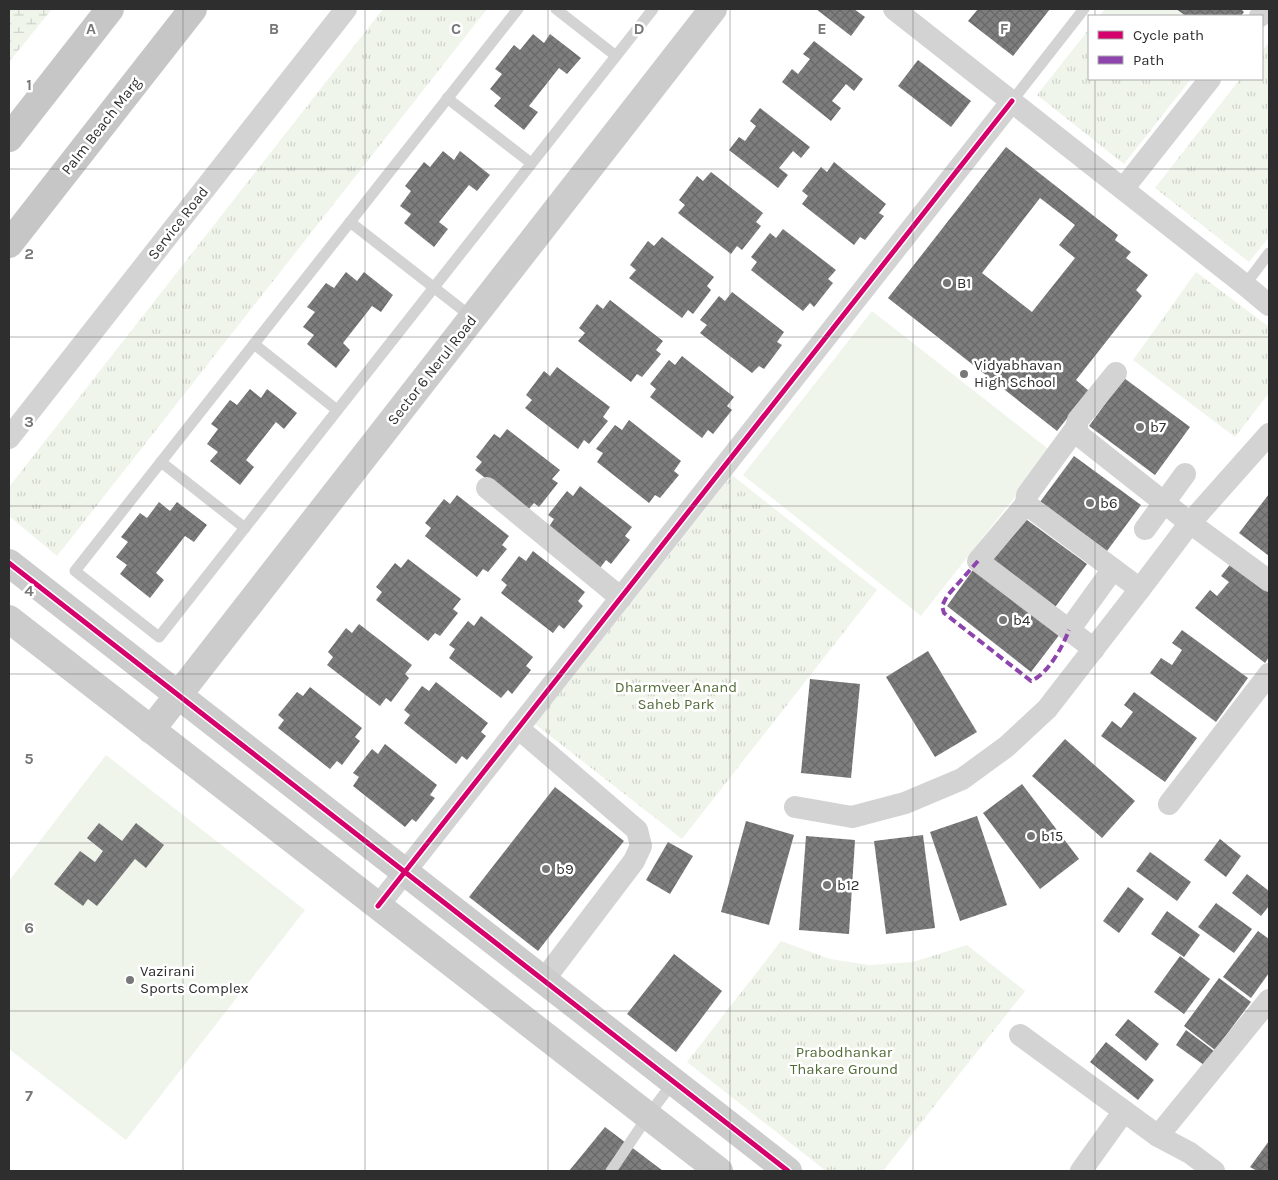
<svg xmlns="http://www.w3.org/2000/svg" width="1278" height="1180" viewBox="0 0 1278 1180" font-family="Karla,sans-serif">
	<defs>
		<pattern id="wetland-marsh" width="20" height="14" patternUnits="userSpaceOnUse" patternTransform="scale(1.25)"><rect width="20" height="14" fill="#f0f5eb"/><path d="M1 5h8M5 5V1M11 12h8M15 12V8" fill="none" stroke="#ced2ca"/></pattern>
		<pattern id="park-tufts" width="24" height="20" patternUnits="userSpaceOnUse" patternTransform="scale(1.25)"><rect width="24" height="20" fill="#f0f5eb"/><path d="M3 7l-1-3M5 7V3M7 7l1-3M15 17l-1-3M17 17v-4M19 17l1-3" fill="none" stroke="#ced2ca"/></pattern>
		<pattern id="building-cross-hatch" width="8" height="8" patternUnits="userSpaceOnUse" patternTransform="scale(1.25)"><rect width="8" height="8" fill="#7e7e7e"/><path d="M0 0l8 8M0 8l8-8" fill="none" stroke="#686868"/></pattern>
	</defs>
	<rect width="100%" height="100%" fill="#fff"/>
	<path fill="url(#wetland-marsh)" d="M9,9H52L9,62Z"/>
	<g fill="url(#park-tufts)">
		<path d="M383,9H487L57,556L9,516V487Z"/>
		<path d="M1105,9H1176L1186,16H1099Z"/>
		<path d="M1089,29V79H1191L1124,164L1037,95Z"/>
		<path d="M1269,42V237L1249,262L1155,188L1240,79H1262V51Z"/>
		<path d="M1196,272L1269,327V393L1235,437L1133,360Z"/>
		<path d="M732,475L877,590L682,839L535,724Z"/>
		<path d="M781,941L830,959L869,965L913,962L967,945L1025,991L883,1171H826L687,1062Z"/>
	</g>
	<g fill="#f0f5eb">
		<path d="M872,311L1051,451L921,616L743,475Z"/>
		<path d="M106,755L305,910L126,1140L9,1049V881Z"/>
	</g>
	<g fill="url(#building-cross-hatch)" fill-rule="evenodd">
		<path d="M816,9H854L865,17L851,36Z"/>
		<path d="M978,9H1050L1013,56L968,21Z"/>
		<path d="M1176,9H1241L1244,12L1241,16H1186Z"/>
		<path d="M533,34L544,43L550,34L581,58L567,74L559,68L529,106L538,112L524,130L494,106L501,98L490,89L502,74L495,69L514,45L520,50Z"/>
		<path d="M814,41L863,79L854,91L846,84L832,101L841,108L831,121L782,82L792,69L798,74L810,59L803,54Z"/>
		<path d="M918,60L971,101L951,127L898,86Z"/>
		<path d="M760,108L810,147L801,158L793,151L779,168L788,175L778,188L729,150L739,137L745,141L756,126L750,121Z"/>
		<path d="M1006,147L1118,235L1115,240L1131,252L1126,258L1148,275L1136,290L1142,296L1076,380L1089,391L1057,431L888,298ZM1040,198L1075,225L1059,245L1075,258L1032,312L982,273Z"/>
		<path d="M443,151L454,160L460,151L490,175L477,191L469,185L439,222L448,229L434,247L404,223L411,214L400,206L411,191L405,186L424,162L430,167Z"/>
		<path d="M834,162L886,204L879,213L884,216L865,240L860,237L854,245L802,204L808,196L802,191L821,167L827,172Z"/>
		<path d="M711,172L763,213L756,222L761,226L742,250L737,246L731,254L678,213L685,205L679,200L697,176L703,181Z"/>
		<path d="M783,229L836,270L828,279L833,283L814,307L810,303L803,311L751,270L757,262L751,257L770,233L776,238Z"/>
		<path d="M662,237L714,277L707,286L711,290L693,314L688,310L682,318L629,278L636,270L630,265L648,241L654,246Z"/>
		<path d="M346,272L357,281L364,272L393,295L381,312L372,306L343,343L350,350L336,368L307,344L314,335L303,327L315,312L307,307L326,283L334,288Z"/>
		<path d="M732,292L784,332L777,342L782,345L764,369L759,366L752,373L700,333L707,325L700,320L719,296L725,301Z"/>
		<path d="M610,300L663,341L656,350L661,354L642,377L637,374L631,382L578,341L585,333L579,328L597,304L603,309Z"/>
		<path d="M682,356L734,397L727,406L732,410L713,434L708,430L702,438L650,397L656,389L650,384L669,360L675,365Z"/>
		<path d="M557,367L610,407L603,417L608,421L589,444L584,440L578,449L525,408L532,400L526,395L544,371L550,376Z"/>
		<path d="M1124,378L1190,427L1155,475L1089,426Z"/>
		<path d="M250,389L261,398L267,389L297,413L284,429L276,422L246,460L254,467L240,485L210,461L218,452L207,444L218,429L211,424L230,400L237,405Z"/>
		<path d="M629,420L681,461L674,471L679,475L660,498L655,495L649,503L597,462L603,453L596,449L615,425L622,430Z"/>
		<path d="M507,429L560,470L552,479L558,483L539,507L534,503L527,511L475,470L482,462L476,457L494,434L500,438Z"/>
		<path d="M1074,456L1141,505L1107,551L1040,502Z"/>
		<path d="M580,486L632,527L625,536L630,540L611,564L606,560L600,568L548,528L554,519L548,515L567,491L573,496Z"/>
		<path d="M1269,494V556L1239,533Z"/>
		<path d="M457,495L509,536L502,545L507,549L488,572L483,569L477,577L425,536L431,528L425,523L444,499L450,504Z"/>
		<path d="M159,502L170,511L177,502L207,525L194,542L185,536L156,573L164,580L150,598L120,574L127,565L116,557L128,542L121,537L140,513L147,518Z"/>
		<path d="M1023,517L1087,564L1053,610L989,562Z"/>
		<path d="M533,551L585,592L578,601L583,606L564,629L559,625L553,633L501,593L507,585L501,580L519,556L526,561Z"/>
		<path d="M408,559L461,599L453,609L458,613L440,636L435,633L428,641L376,600L382,592L376,587L395,563L401,568Z"/>
		<path d="M1232,562L1269,592V657L1265,663L1195,608L1210,590L1217,596L1229,582L1221,576Z"/>
		<path d="M973,570L1060,634L1031,672L947,606Z"/>
		<path d="M481,616L533,657L526,666L531,670L512,694L508,690L501,698L449,658L455,649L449,645L468,621L474,626Z"/>
		<path d="M359,624L412,665L405,674L409,678L391,702L386,698L380,706L327,665L333,657L328,652L346,628L352,633Z"/>
		<path d="M1182,630L1248,678L1216,722L1150,673L1161,658L1172,665L1182,650L1172,643Z"/>
		<path d="M928,651L977,732L935,757L886,677Z"/>
		<path d="M810,679L860,684L851,778L801,773Z"/>
		<path d="M436,682L488,723L481,732L486,736L467,760L462,756L456,764L404,723L410,715L404,710L422,686L429,691Z"/>
		<path d="M310,687L362,728L355,737L360,741L342,765L337,761L330,769L278,728L284,720L278,715L297,692L303,696Z"/>
		<path d="M1134,692L1197,738L1165,782L1101,736L1112,721L1121,728L1133,712L1124,705Z"/>
		<path d="M1065,739L1135,801L1102,838L1032,776Z"/>
		<path d="M385,744L437,785L430,795L435,798L416,822L412,819L405,827L353,786L359,777L353,773L372,749L378,754Z"/>
		<path d="M1022,784L1079,859L1040,889L983,813Z"/>
		<path d="M555,787L624,841L538,951L469,897Z"/>
		<path d="M977,816L1007,905L960,921L930,832Z"/>
		<path d="M746,821L794,835L769,925L721,912Z"/>
		<path d="M99,823L122,841L136,823L164,845L146,868L135,859L97,906L88,899L83,906L54,884L80,851L95,862L103,851L87,838Z"/>
		<path d="M923,835L935,928L886,934L874,841Z"/>
		<path d="M806,836L855,840L849,934L799,930Z"/>
		<path d="M1220,839L1241,856L1226,877L1204,860Z"/>
		<path d="M668,842L693,856L670,894L646,880Z"/>
		<path d="M1150,852L1191,882L1177,901L1136,871Z"/>
		<path d="M1247,874L1269,891V906L1261,916L1232,893Z"/>
		<path d="M1128,887L1144,899L1119,933L1103,921Z"/>
		<path d="M1216,903L1252,929L1234,953L1198,927Z"/>
		<path d="M1167,911L1200,935L1184,957L1151,934Z"/>
		<path d="M1258,931L1269,939V973L1251,998L1223,977Z"/>
		<path d="M674,954L722,991L676,1052L627,1014Z"/>
		<path d="M1180,956L1210,979L1184,1014L1154,992Z"/>
		<path d="M1219,978L1251,1002L1215,1050L1184,1026Z"/>
		<path d="M1128,1019L1159,1044L1146,1061L1115,1035Z"/>
		<path d="M1186,1030L1214,1051L1204,1065L1176,1045Z"/>
		<path d="M1106,1042L1154,1080L1138,1100L1090,1062Z"/>
		<path d="M605,1127L663,1171H569Z"/>
		<path d="M1269,1141V1171H1257L1250,1167Z"/>
	</g>
	<g fill="none" stroke-linecap="round" stroke-linejoin="round">
		<g stroke="#d3d3d3" stroke-width="11">
			<path d="M518,9L75,571L159,637L653,9"/>
			<path d="M556,9L616,56"/>
			<path d="M447,98L531,163"/>
			<path d="M1012,101L1084,9"/>
			<path d="M350,222L473,318"/>
			<path d="M1245,285L1269,253"/>
			<path d="M254,344L337,410"/>
			<path d="M161,462L245,528"/>
			<path d="M611,1171L648,1116L673,1082"/>
		</g>
		<g stroke="#d3d3d3" stroke-width="22">
			<path d="M894,9L1245,285L1269,305"/>
			<path d="M1260,16L1266,9"/>
			<path d="M1123,189L1210,79"/>
			<path d="M1116,373L1078,420L1076,428L1080,436L1190,523L1269,581"/>
			<path d="M1076,428L1027,495L1026,504L1140,589"/>
			<path d="M9,438L346,9"/>
			<path d="M487,488L621,598"/>
			<path d="M1026,504L978,561L1094,649"/>
			<path d="M1145,529L1185,474"/>
			<path d="M1069,630L1113,569"/>
			<path d="M518,728L637,830L641,846L634,861L543,981"/>
			<path d="M1169,804L1269,674"/>
			<path d="M795,807L852,817L905,803L962,779L1006,747L1047,709L1140,589L1190,523L1269,434"/>
			<path d="M378,906L1012,101"/>
			<path d="M1020,1035L1158,1136"/>
			<path d="M1081,1171L1124,1111"/>
			<path d="M1214,1171L1190,1153L1158,1136L1269,1000"/>
		</g>
		<g stroke="#ccc" stroke-width="28">
			<path d="M9,563L788,1171"/>
			<path d="M9,619L719,1171"/>
			<path d="M151,730L713,9"/>
		</g>
		<g stroke="#c6c6c6" stroke-width="28">
			<path d="M9,138L110,9"/>
			<path d="M9,244L193,9"/>
		</g>
		<path stroke="#8e44ad" stroke-width="4" stroke-dasharray="8 4" stroke-linecap="butt" d="M978,561L947,596L942,606L944,613L1031,681C1048,674 1063,646 1069,630"/>
		<defs>
			<g id="cycleway">
				<path d="M9,563L788,1171"/>
				<path d="M378,906L1012,101"/>
			</g>
		</defs>
		<use href="#cycleway" stroke="#fff" stroke-width="8"/>
		<use href="#cycleway" stroke="#d6006c" stroke-width="5"/>
	</g>
	<path fill="none" stroke="#777" stroke-width="1" stroke-opacity="0.55" d="M183,9V1171M365,9V1171M548,9V1171M730,9V1171M913,9V1171M1095,9V16M1095,79V1171M9,169H1269M9,337H1269M9,506H1269M9,674H1269M9,843H1269M9,1011H1269"/>
	<g fill="#777" stroke="#fff" stroke-width="2">
		<circle cx="947" cy="283" r="5"/>
		<circle cx="964" cy="374" r="5"/>
		<circle cx="1140" cy="427" r="5"/>
		<circle cx="1090" cy="503" r="5"/>
		<circle cx="1003" cy="620" r="5"/>
		<circle cx="1031" cy="836" r="5"/>
		<circle cx="546" cy="869" r="5"/>
		<circle cx="827" cy="885" r="5"/>
		<circle cx="130" cy="980" r="5"/>
	</g>
	<g text-anchor="middle" stroke-width="5" stroke-linejoin="round" paint-order="stroke">
		<g font-size="15" fill="#2e2e2e" stroke="#fff">
			<text transform="translate(101 126) rotate(-52)" y="5">Palm Beach Marg</text>
			<text transform="translate(178 223) rotate(-52)" y="5">Service Road</text>
			<text transform="translate(432 370) rotate(-52)" y="5">Sector 6 Nerul Road</text>
		</g>
		<g font-size="15" fill="#2e2e2e" stroke="#fff" text-anchor="start">
			<text x="957" y="288">B1</text>
			<text x="974" y="370">Vidyabhavan<tspan x="974" dy="17">High School</tspan></text>
			<text x="1150" y="432">b7</text>
			<text x="1100" y="508">b6</text>
			<text x="1013" y="625">b4</text>
			<text x="1041" y="841">b15</text>
			<text x="556" y="874">b9</text>
			<text x="837" y="890">b12</text>
			<text x="140" y="976">Vazirani<tspan x="140" dy="17">Sports Complex</tspan></text>
		</g>
		<g font-size="15" fill="#526c38" stroke="#fff">
			<text x="676" y="692">Dharmveer Anand<tspan x="676" dy="17">Saheb Park</tspan></text>
			<text x="844" y="1057">Prabodhankar<tspan x="844" dy="17">Thakare Ground</tspan></text>
		</g>
	</g>
	<g font-size="16" text-anchor="middle" font-weight="bold" fill="#777" stroke="#fff" stroke-width="5" stroke-linejoin="round" paint-order="stroke">
		<text x="91" y="34">A</text>
		<text x="274" y="34">B</text>
		<text x="456" y="34">C</text>
		<text x="639" y="34">D</text>
		<text x="822" y="34">E</text>
		<text x="1004" y="34">F</text>
		<text x="29" y="90">1</text>
		<text x="29" y="259">2</text>
		<text x="29" y="427">3</text>
		<text x="29" y="596">4</text>
		<text x="29" y="764">5</text>
		<text x="29" y="933">6</text>
		<text x="29" y="1101">7</text>
	</g>
	<rect width="1278" height="1180" fill="none" stroke="#2e2e2e" stroke-width="20"/>
	<rect x="1088" y="15" width="175" height="65" fill="#ffffff" stroke="#ababab"/>
	<rect x="1098" y="31" width="25" height="8" fill="#d6006c" stroke="#ababab"/>
	<text x="1133" y="40" font-size="15" fill="#2e2e2e">Cycle path</text>
	<rect x="1098" y="56" width="25" height="8" fill="#8e44ad" stroke="#ababab"/>
	<text x="1133" y="65" font-size="15" fill="#2e2e2e">Path</text>
</svg>
